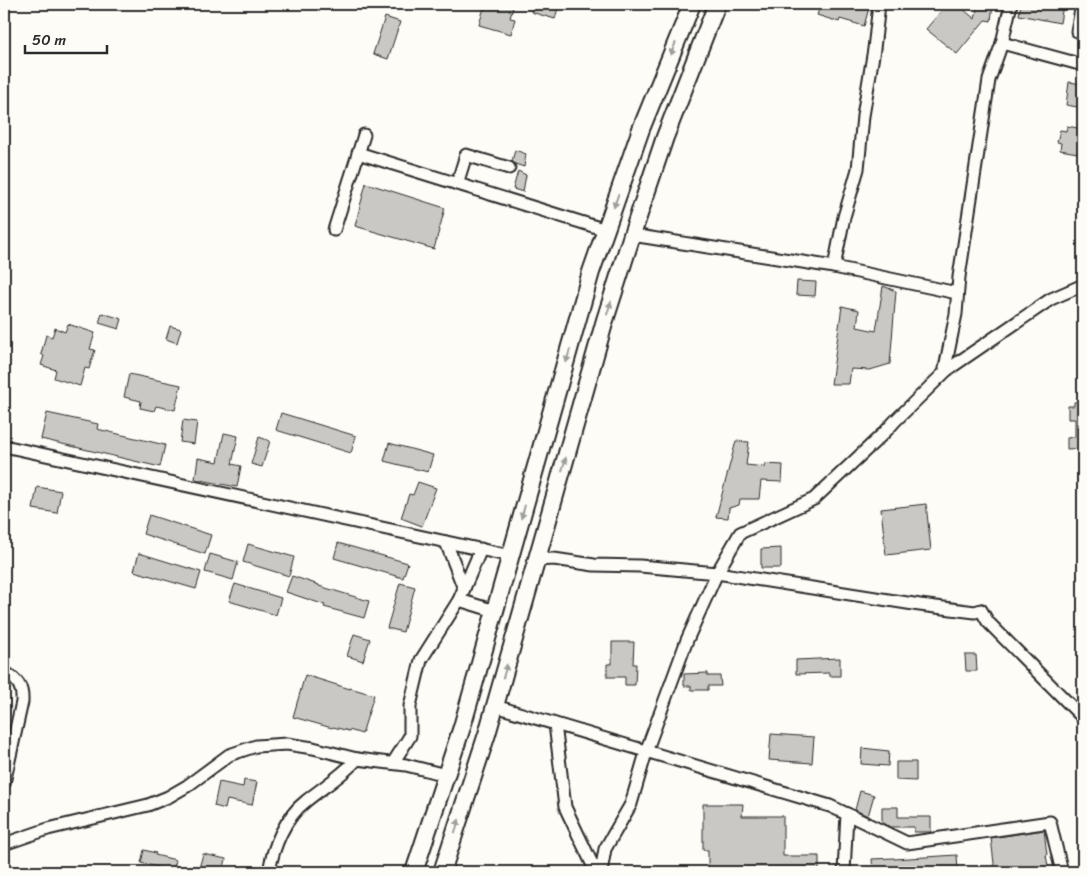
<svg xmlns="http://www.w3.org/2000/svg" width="1087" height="876" viewBox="0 0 1087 876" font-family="Sriracha,sans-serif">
	<rect width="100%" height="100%" fill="#fdfcf7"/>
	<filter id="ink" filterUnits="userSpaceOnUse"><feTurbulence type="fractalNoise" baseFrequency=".02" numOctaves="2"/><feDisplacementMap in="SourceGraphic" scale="10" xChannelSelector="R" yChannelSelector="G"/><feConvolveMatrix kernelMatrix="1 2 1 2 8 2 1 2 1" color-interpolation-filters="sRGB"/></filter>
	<g filter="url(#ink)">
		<g fill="#c9c8c4" stroke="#2b2b2b">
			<path d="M485,4H514L510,18L515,19L511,34L479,25Z"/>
			<path d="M533,4H559L555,19L531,12Z"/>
			<path d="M821,4H870L864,26L840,19L839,22L817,15Z"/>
			<path d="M947,4H957L975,19L978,4H993L991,21L985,20L957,54L926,29Z"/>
			<path d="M1021,4H1055L1063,5L1060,23L1019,15Z"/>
			<path d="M385,17L400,22L388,59L373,54Z"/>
			<path d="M1069,82L1083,84V108L1066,105Z"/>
			<path d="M1067,126L1083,129V154L1060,150L1061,143L1057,142L1060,130L1066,131Z"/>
			<path d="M515,150L526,154L524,167L515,164L512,161Z"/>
			<path d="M518,171L526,175L523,192L513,189Z"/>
			<path d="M366,183L445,208L434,249L355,226Z"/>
			<path d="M797,281L816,282L815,296L796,295Z"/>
			<path d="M883,286L896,291L890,364L870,370L851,369L849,384H831L842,306L859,310L857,327L876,331Z"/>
			<path d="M102,313L122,319L119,329L99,323Z"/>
			<path d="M68,324L95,333L90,349L95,350L89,369L85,368L80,386L54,378L56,370L41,365L44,356L41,354L46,335L52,337L55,328L65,332Z"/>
			<path d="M170,326L181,329L177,343L166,339Z"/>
			<path d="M129,374L181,385L175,410L156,406L154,411L140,408L141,401L124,397Z"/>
			<path d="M1083,401V448L1067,449V438L1075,437V419H1068V406H1074V402Z"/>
			<path d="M47,413L98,424L97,429L165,445L160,467L41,439Z"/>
			<path d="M281,413L356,436L351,453L276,430Z"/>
			<path d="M183,420L197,422L194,444L180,442Z"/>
			<path d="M224,433L238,436L232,464L241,466L237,487L195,479L198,458L218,462Z"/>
			<path d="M259,437L270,441L262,467L251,464Z"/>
			<path d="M736,441L749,442L746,465L765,467V464L783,465L782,482L761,481L759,499H740L739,505L729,508L728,518L716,517Z"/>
			<path d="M389,443L433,455L428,472L384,461Z"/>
			<path d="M418,482L436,488L422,526L401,518L409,494L413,495Z"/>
			<path d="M37,487L61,491L57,513L33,509Z"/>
			<path d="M926,504L931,550L886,555L881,509Z"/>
			<path d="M149,515L211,535L205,554L143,534Z"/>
			<path d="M338,543L408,563L403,578L334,558Z"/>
			<path d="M248,544L294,557L289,576L243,562Z"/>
			<path d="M781,548V568H761V549Z"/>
			<path d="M139,553L201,572L196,589L134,571Z"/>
			<path d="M210,554L238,562L233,580L205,572Z"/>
			<path d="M292,576L319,585V586L369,601L364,618L324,607L325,605L286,592Z"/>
			<path d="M400,583L415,587L403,632L387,628Z"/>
			<path d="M235,584L281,598L276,615L229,601Z"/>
			<path d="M354,634L370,639L363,661L347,656Z"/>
			<path d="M612,642H634L633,664H636L635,685H625V677H607V664H612Z"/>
			<path d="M965,655H976L977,671H966Z"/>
			<path d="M840,658V676H829V673L796,674V660Z"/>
			<path d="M708,673V676H720L721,686H708V690H691V686H684V674Z"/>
			<path d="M305,675L350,689V688L374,695L362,734L349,730V731L333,727L332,728L293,717Z"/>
			<path d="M771,734L814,737L812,763L769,760Z"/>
			<path d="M862,748L889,751L888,766L861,764Z"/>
			<path d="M896,762H916V781L896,780Z"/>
			<path d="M244,780L257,782L252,805L227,800L225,809L214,806L219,782L243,787Z"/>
			<path d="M860,791L874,795L868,816L855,810Z"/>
			<path d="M703,804H743L742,816H783V856H819V872H708V850H703Z"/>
			<path d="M882,807H898V817H931V832H914V827H891L882,823Z"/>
			<path d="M1044,830L1047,855H1046L1049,872H995L991,838Z"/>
			<path d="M144,850L156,853L155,855L176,860L173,872L161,871V868L141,863Z"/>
			<path d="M203,854L226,859L223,872H198Z"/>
			<path d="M957,855L958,872H873L872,859L894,858V859Z"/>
		</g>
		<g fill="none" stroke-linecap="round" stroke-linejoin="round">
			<defs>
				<g id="minor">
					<path d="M1077,31L1082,4"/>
					<path d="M1002,43L1083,65"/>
					<path d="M358,153L606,230"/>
					<path d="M457,184L466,155L509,168"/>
					<path d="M334,230L364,135"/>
					<path d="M632,235L834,267L957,293"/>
					<path d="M834,267L844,217L858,169L863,116L874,49L879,4"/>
					<path d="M947,370L1051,299L1083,285"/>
					<path d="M4,446L511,556"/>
					<path d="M446,542L464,589"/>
					<path d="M536,560L554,559L594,565L640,566L717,573L920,605L975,612L981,610L988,622L1083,718"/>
					<path d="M459,600L481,549"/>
					<path d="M4,672C17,679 23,686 22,702L4,783"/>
					<path d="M495,706L830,806L847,814L844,872"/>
					<path d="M555,724L565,807L596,872"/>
					<path d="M393,763L410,736V706L421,660L459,600L495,611"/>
					<path d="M847,814L907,843L1050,822L1062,872"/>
					<path d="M4,844L48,829L148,805L168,797L187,786L229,755L256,746L287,744L313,748L357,759L406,765L446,775"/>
					<path d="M269,872C273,847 285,817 306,801C323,787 342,776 357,759"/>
					<path d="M601,872L605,849L631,804L647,749L687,640L717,573L740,533L814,499L886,431L895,421L947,370L945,368L956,314L959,277L989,80L1002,43L1011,4"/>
				</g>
				<g id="highway">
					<path d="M414,872L462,727L591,272L641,129L692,4"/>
					<path d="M442,872L487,734L605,320L632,235L665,137L717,4"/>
				</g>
			</defs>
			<use href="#minor" stroke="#2b2b2b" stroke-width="15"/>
			<use href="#highway" stroke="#2b2b2b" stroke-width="20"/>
			<use href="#minor" stroke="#fdfcf7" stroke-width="11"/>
			<use href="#highway" stroke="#fdfcf7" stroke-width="16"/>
		</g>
		<defs><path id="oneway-solid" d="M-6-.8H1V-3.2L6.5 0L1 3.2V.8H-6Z" transform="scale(1.25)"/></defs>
		<g fill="#9e9e9b">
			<use href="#oneway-solid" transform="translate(673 49) rotate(112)"/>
			<use href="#oneway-solid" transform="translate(616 201) rotate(109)"/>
			<use href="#oneway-solid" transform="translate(609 308) rotate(-73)"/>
			<use href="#oneway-solid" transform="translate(568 356) rotate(106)"/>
			<use href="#oneway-solid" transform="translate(564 464) rotate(-74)"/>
			<use href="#oneway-solid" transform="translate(523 512) rotate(106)"/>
			<use href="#oneway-solid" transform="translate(505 671) rotate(-74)"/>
			<use href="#oneway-solid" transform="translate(457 826) rotate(-72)"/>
		</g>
	</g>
	<rect width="1087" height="876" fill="none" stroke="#fdfcf7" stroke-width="20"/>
	<rect x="10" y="10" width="1067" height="856" fill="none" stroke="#2b2b2b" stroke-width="2" filter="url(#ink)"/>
	<path d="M25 45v8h82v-8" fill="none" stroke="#2b2b2b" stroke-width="2.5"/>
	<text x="32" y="45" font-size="15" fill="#2b2b2b" stroke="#fdfcf7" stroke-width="4" paint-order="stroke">50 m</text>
</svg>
